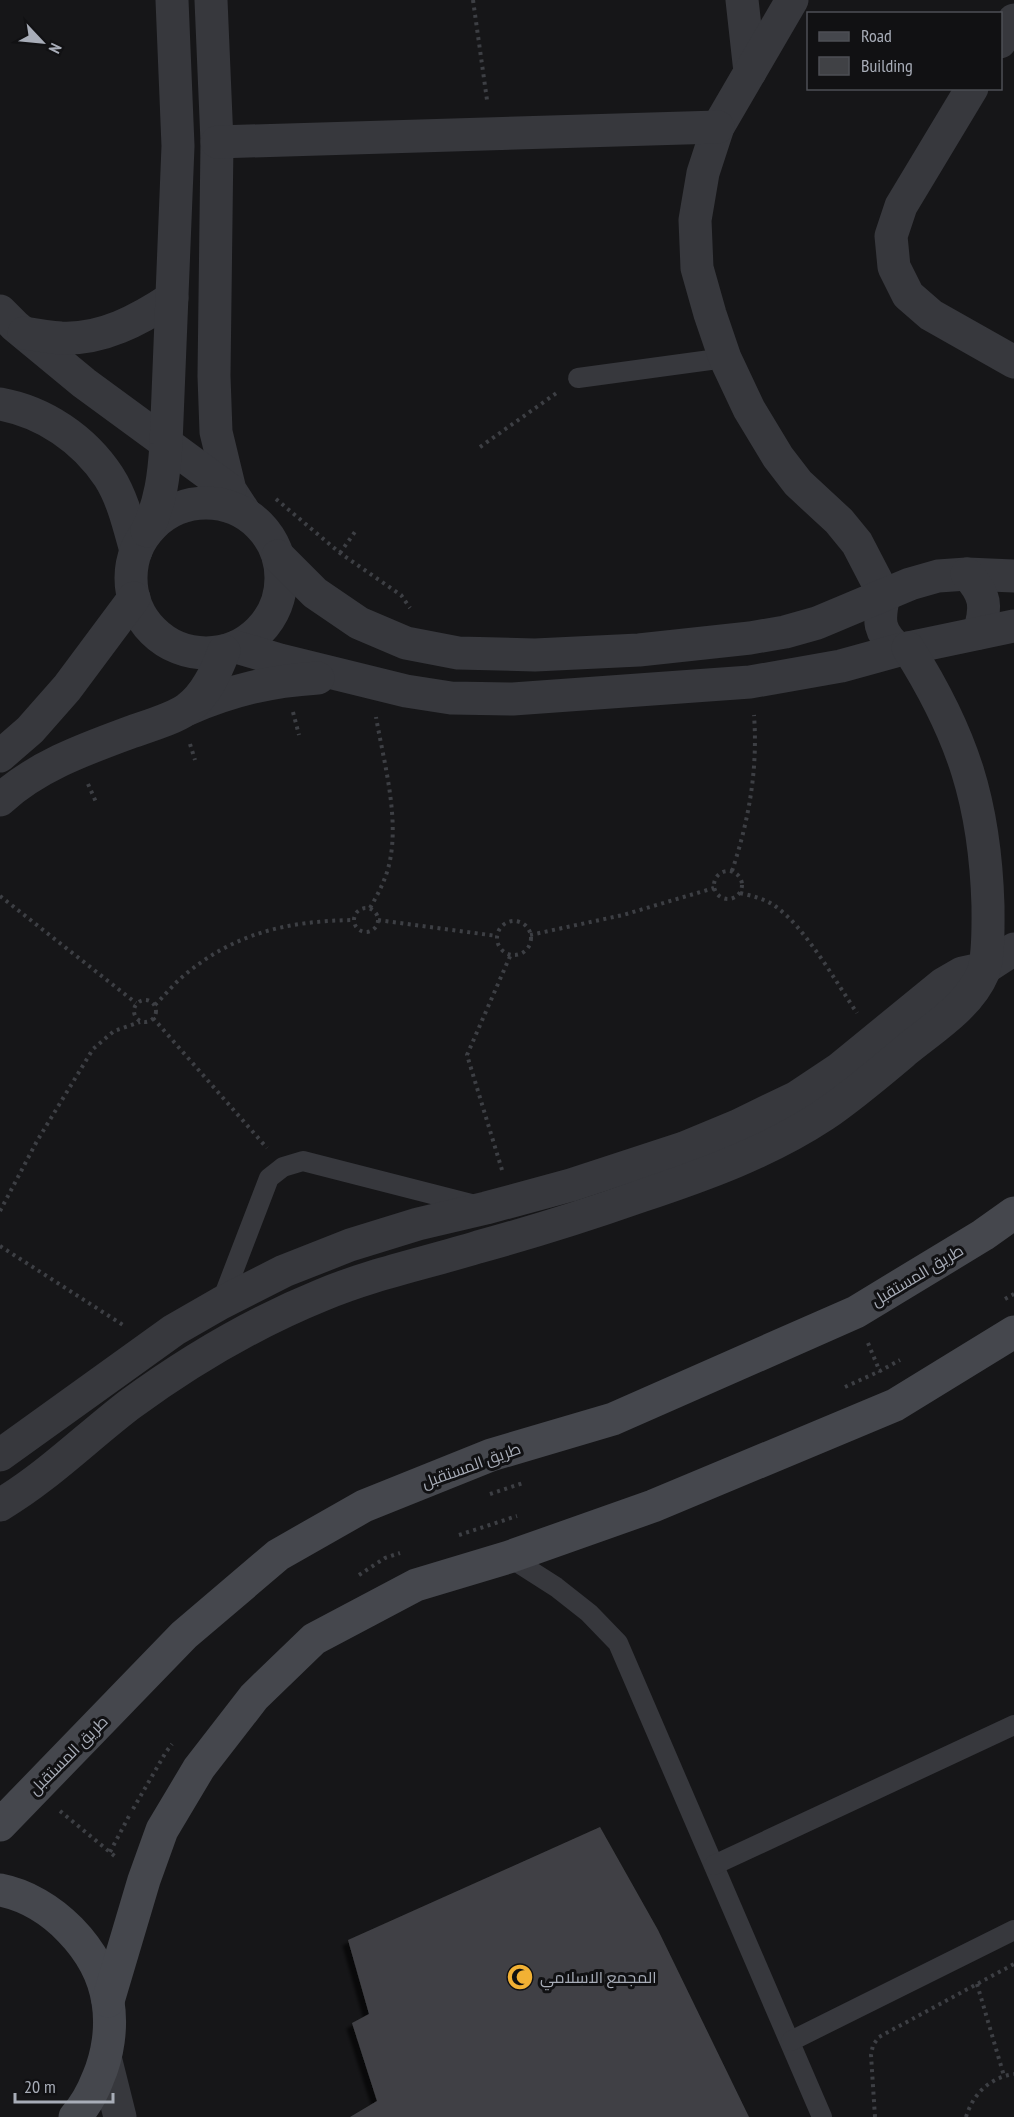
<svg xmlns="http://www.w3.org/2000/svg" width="1014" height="2117" viewBox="0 0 1014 2117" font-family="'PT Sans Narrow',Cairo,sans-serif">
	<defs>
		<filter id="shadow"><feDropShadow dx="-5.5" dy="5.5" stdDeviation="1.5" flood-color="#0009"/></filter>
	</defs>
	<rect width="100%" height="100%" fill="#161618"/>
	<path fill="#404145" filter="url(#shadow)" d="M600,1827L658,1930L749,2117H350L377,2101L352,2023L369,2014L348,1940Z"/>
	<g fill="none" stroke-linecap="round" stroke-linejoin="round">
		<g stroke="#3d3f44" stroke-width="4" stroke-dasharray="3 4.5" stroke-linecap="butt">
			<path d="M473,0L487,100"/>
			<path d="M480,447L558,392"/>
			<path d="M276,499L340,553L401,595L410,608"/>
			<path d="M340,553L357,529"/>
			<path d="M293,712L299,735"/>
			<path d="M190,744L195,760"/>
			<path d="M88,784L96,802"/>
			<circle cx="728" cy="885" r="14"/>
			<path d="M732,871C749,820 758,769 754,715"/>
			<path d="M740,893C753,896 765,899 775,906C805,927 836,982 857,1013"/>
			<path d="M0,896L136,1003"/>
			<path d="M370,908C378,894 385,881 389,865C400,819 384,763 376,717"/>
			<circle cx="366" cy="920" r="12"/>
			<path d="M378,920L497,936"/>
			<circle cx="514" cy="938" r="17"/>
			<path d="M530,935L623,915L714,888"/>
			<circle cx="145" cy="1011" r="11"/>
			<path d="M155,1005C164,996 172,986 181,978C233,933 287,921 354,920"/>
			<path d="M153,1018L267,1148"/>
			<path d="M502,1170L467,1055L511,954"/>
			<path d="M0,1211L37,1141L93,1049L114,1031L140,1022"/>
			<path d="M0,1246L123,1325"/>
			<path d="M1005,1299L1014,1294"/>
			<path d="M868,1343L880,1372"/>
			<path d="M845,1387L880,1371L900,1360"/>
			<path d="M490,1494L523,1483"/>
			<path d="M459,1535L517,1516"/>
			<path d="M359,1575L385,1558L400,1553"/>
			<path d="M133,1809L166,1752L172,1744"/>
			<path d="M60,1811L117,1858"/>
			<path d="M110,1852L129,1816"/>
			<path d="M977,1984L1004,2076"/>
			<path d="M875,2117L871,2055L873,2045L879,2037L1014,1964"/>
			<path d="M966,2117C973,2094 989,2078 1014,2074"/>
		</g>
		<g stroke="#37383d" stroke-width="20">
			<path d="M578,378L725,358"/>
			<path d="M221,1303L269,1178L283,1167L303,1161L475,1205"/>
			<path d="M509,1557L556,1587L589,1613L618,1643L822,2117"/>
			<path d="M714,1865L1014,1725"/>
			<path d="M791,2041L1014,1930"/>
		</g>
		<g stroke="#37383d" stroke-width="33">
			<path d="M211,0L217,142L214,376L216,432L230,490L245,513"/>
			<path d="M742,0L750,72"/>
			<path d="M792,0L718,127L703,173L695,220L697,268L710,314L725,358L749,409L778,457L798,483L839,521L857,543L884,595C878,621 878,632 899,650"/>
			<path d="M1000,42L1014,20"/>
			<path d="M972,88L901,206L891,236L894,267L908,295L931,315L1014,362"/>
			<path d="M217,142L718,127"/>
			<path d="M0,311L15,326L84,383L230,490"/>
			<path d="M24,333C36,335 48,337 61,338C102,340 139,320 172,298"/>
			<path d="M0,404C44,412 84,439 109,477C123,499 129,526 136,551"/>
			<circle cx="206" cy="578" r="75"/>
			<path d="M147,531C161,502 164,475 166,444L178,146L172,0"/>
			<path d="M278,556L315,593L359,623L406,643L458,653L535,655L639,650L750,638L785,632L817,623L910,584L938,576L967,574L1014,576"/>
			<path d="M967,574C986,595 987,606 979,633"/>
			<path d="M236,647L280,660L406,691L451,698L513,699L750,682L841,666L899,650L1014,626"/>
			<path d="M188,709C232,690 270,681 318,678"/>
			<path d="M0,756L30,730L67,688L134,598"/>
			<path d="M0,800C37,766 85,749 131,732C148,726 173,719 187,709C206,695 216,672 224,651"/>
			<path d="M0,1455L174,1330L221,1303L284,1271L350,1245L418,1224L486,1208L571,1185L684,1148L737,1126L797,1097L839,1069L943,984L962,973L985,968L1014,949"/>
			<path d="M0,1505C47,1477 86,1438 129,1405C189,1361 253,1323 322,1295C372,1274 426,1263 478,1247C533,1232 587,1215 641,1196C704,1175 768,1152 824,1115C852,1096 879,1073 905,1051C933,1028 969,1006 983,973C989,956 988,925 988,906C985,803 963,735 908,648"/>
		</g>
		<path stroke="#37383d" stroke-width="33" d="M106,2061L120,2117"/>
		<g stroke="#45474d" stroke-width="33">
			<path d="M0,1825L184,1635L278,1555L364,1506L491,1455L613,1419L856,1312L983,1235L1014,1213"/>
			<path d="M0,1890C51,1900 100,1949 108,2002C112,2027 108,2055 98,2078C93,2091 85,2106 75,2117"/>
			<path d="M108,2001L144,1880L162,1830L199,1768L254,1697L314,1639L416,1585L509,1557L653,1506L895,1405L1014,1332"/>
		</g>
	</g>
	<defs>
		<symbol id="mosque-disc" viewBox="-11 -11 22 22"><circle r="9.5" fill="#f2b134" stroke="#111113"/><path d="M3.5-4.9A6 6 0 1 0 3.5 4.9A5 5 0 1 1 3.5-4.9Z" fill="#111"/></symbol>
	</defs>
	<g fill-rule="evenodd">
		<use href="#mosque-disc" x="505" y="1962" width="30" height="30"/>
	</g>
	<g text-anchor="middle" stroke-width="6" stroke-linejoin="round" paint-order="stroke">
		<g font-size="16" fill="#a8adb8" stroke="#111113">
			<text transform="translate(917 1275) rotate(-31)" y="6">طريق المستقبل</text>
			<text transform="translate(471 1465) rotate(-20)" y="6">طريق المستقبل</text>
			<text transform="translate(68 1755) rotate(-45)" y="6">طريق المستقبل</text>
		</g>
		<g font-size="16" fill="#a8adb8" stroke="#111113" text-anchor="start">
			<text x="540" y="1983">المجمع الاسلامي</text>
		</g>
	</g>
	<rect x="807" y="12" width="195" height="78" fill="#111113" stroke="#4d4f55" stroke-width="1.5"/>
	<rect x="819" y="32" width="30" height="9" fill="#45474d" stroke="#4d4f55" stroke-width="1.5"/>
	<text x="861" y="42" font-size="18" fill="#a8adb8">Road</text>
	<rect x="819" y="57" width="30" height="18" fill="#404145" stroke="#4d4f55" stroke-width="1.5"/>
	<text x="861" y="72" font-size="18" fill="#a8adb8">Building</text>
	<g transform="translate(42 42) rotate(116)" stroke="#111113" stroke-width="4.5" paint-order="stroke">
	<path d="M0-4.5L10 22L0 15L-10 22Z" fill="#a8adb8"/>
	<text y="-9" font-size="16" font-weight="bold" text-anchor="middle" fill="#a8adb8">N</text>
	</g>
	<path d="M15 2093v9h98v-9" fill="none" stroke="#a8adb8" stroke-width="3"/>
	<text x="24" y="2093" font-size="18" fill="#a8adb8" stroke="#111113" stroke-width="4.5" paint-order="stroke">20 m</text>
</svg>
